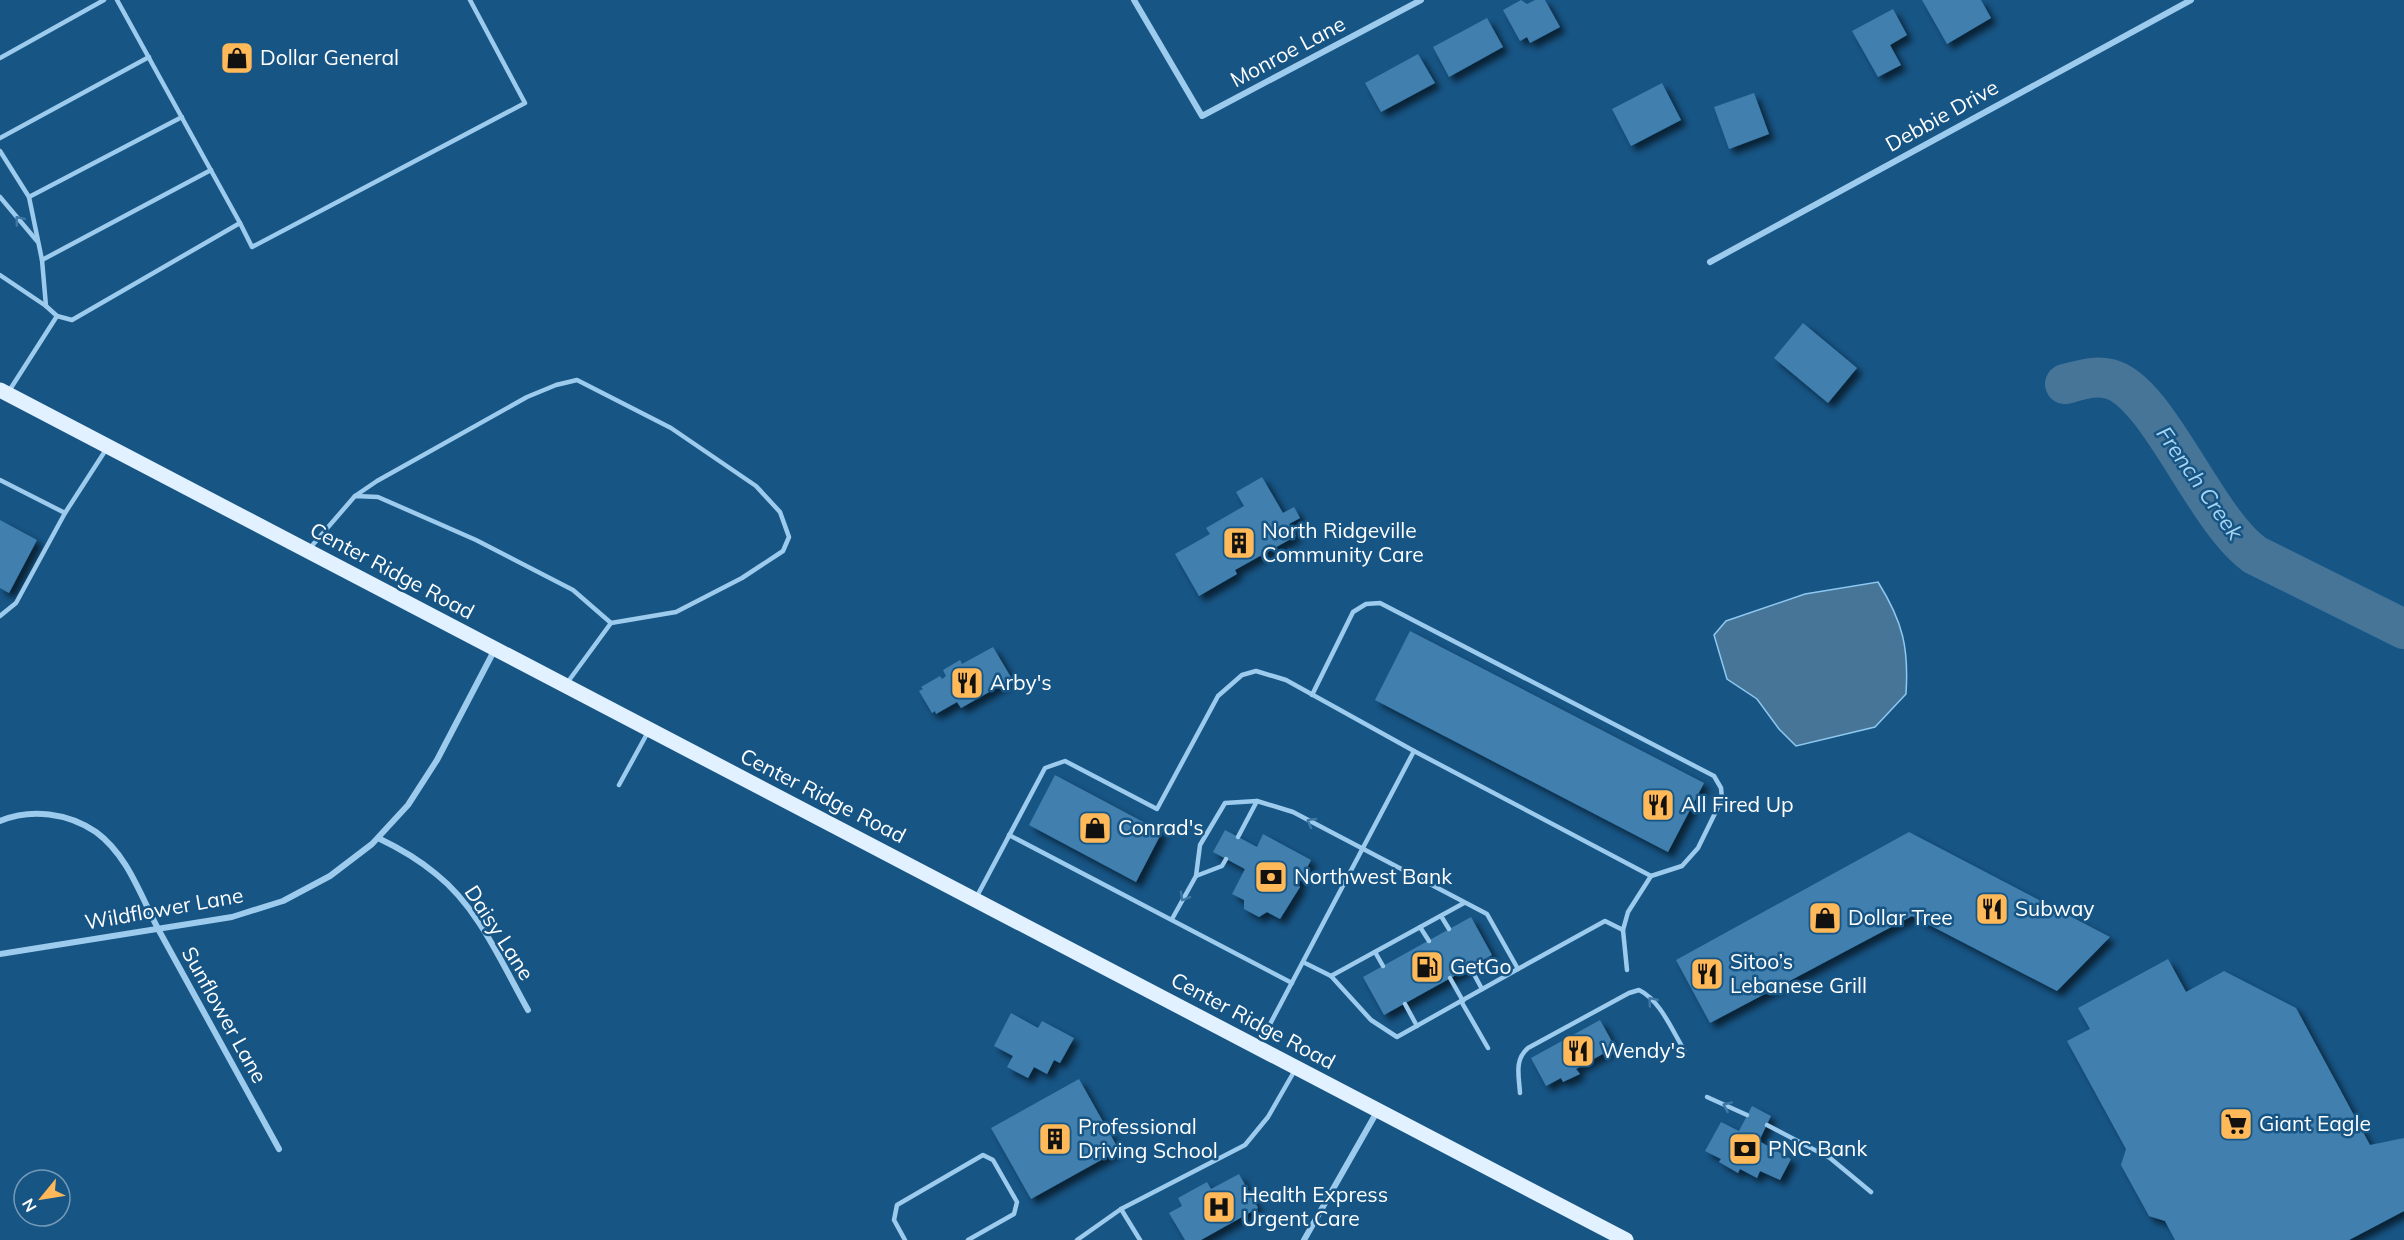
<svg xmlns="http://www.w3.org/2000/svg" width="2404" height="1240" viewBox="0 0 2404 1240" font-family="Mulish,sans-serif">
	<defs>
		<filter id="shadow"><feDropShadow dx="5.5" dy="5.5" stdDeviation="3" flood-color="#0009"/></filter>
	</defs>
	<rect width="100%" height="100%" fill="#175585"/>
	<path fill="#477598" stroke="#8ec8f0" stroke-width="1.5" d="M1878,582C1903,622 1909,648 1906,694L1875,727L1796,746L1779,729L1757,699L1727,679L1714,635L1726,621L1805,594Z"/>
	<g fill="none" stroke-linecap="round" stroke-linejoin="round">
		<path stroke="#477598" stroke-width="40" d="M2065,384C2081,380 2094,375 2110,379C2158,391 2205,520 2255,555L2404,629"/>
	</g>
	<g fill="#3f7fae" filter="url(#shadow)">
		<path d="M1521,0L1527,4L1535,0H1545L1560,27L1530,43L1527,37L1520,41L1503,10Z"/>
		<path d="M1922,0H1981L1991,18L1947,44Z"/>
		<path d="M1893,9L1907,35L1890,45L1901,65L1878,77L1852,31Z"/>
		<path d="M1487,18L1503,47L1449,77L1433,47Z"/>
		<path d="M1418,54L1435,83L1381,112L1365,83Z"/>
		<path d="M1662,83L1681,120L1631,146L1612,109Z"/>
		<path d="M1754,93L1769,134L1729,149L1714,107Z"/>
		<path d="M1803,323L1857,368L1828,403L1774,358Z"/>
		<path d="M1262,477L1283,513L1294,507L1300,518L1289,524L1296,536L1235,570L1237,574L1199,596L1175,554L1210,534L1206,528L1244,506L1236,492Z"/>
		<path d="M0,520L37,540L9,593L0,588Z"/>
		<path d="M1410,631L1704,783L1668,852L1375,700Z"/>
		<path d="M993,647L1012,679L961,708L957,702L936,714L935,711L932,713L919,691L923,689L921,687L940,676L942,679L946,676L943,670L960,660L962,664Z"/>
		<path d="M1055,775L1162,832L1136,882L1029,825Z"/>
		<path d="M1225,830L1257,847L1263,834L1311,860L1298,885L1300,887L1280,919L1267,912L1259,917L1244,909V900L1232,894L1245,869L1213,852Z"/>
		<path d="M1909,832L2110,937L2057,991L1912,916L1710,1023L1676,960Z"/>
		<path d="M1471,917L1492,955L1384,1015L1363,977Z"/>
		<path d="M2168,959L2186,992L2224,971L2296,1008L2370,1145L2404,1138V1211L2349,1240H2175L2165,1221L2149,1216L2121,1165L2126,1149L2067,1041L2090,1029L2078,1008Z"/>
		<path d="M1011,1013L1038,1028L1042,1021L1074,1038L1060,1063L1054,1060L1047,1074L1034,1067L1028,1078L1007,1067L1013,1056L994,1046Z"/>
		<path d="M1600,1020L1615,1047L1576,1069L1580,1074L1563,1082L1561,1078L1546,1086L1531,1058Z"/>
		<path d="M1079,1079L1119,1150L1031,1199L991,1128Z"/>
		<path d="M1752,1106L1771,1116L1759,1141L1791,1159L1780,1180L1760,1171L1757,1178L1740,1169L1738,1173L1719,1162L1721,1159L1705,1151L1721,1122L1739,1131Z"/>
		<path d="M1239,1174L1258,1208L1201,1240H1185L1169,1213L1182,1206L1178,1198L1207,1182L1211,1189Z"/>
	</g>
	<g fill="none" stroke-linecap="round" stroke-linejoin="round">
		<g stroke="#9ccbed" stroke-width="4.5">
			<path d="M0,58L104,0"/>
			<path d="M0,138L149,57"/>
			<path d="M0,151L29,197L42,260L46,306L57,316"/>
			<path d="M0,197L37,241"/>
			<path d="M29,197L182,117"/>
			<path d="M240,223L252,247L525,103L470,0"/>
			<path d="M42,260L211,170"/>
			<path d="M0,275L46,306"/>
			<path d="M9,391L57,316L72,320L240,223L117,0"/>
			<path d="M0,480L65,513L107,448"/>
			<path d="M355,496L377,481L527,397L556,385L577,380L671,428L756,486L780,512L789,537L783,551L742,578L676,612L611,623"/>
			<path d="M310,548L355,496L378,497L476,540L573,590L611,623L567,683"/>
			<path d="M0,616L16,603L65,513"/>
			<path d="M1312,695L1353,612L1366,604L1380,603L1714,776L1721,788L1722,799L1698,848L1682,866L1651,876L1414,751"/>
			<path d="M619,785L648,732"/>
			<path d="M1009,835L1292,983"/>
			<path d="M1238,837L1257,801"/>
			<path d="M1196,876L1222,866L1226,859"/>
			<path d="M976,898L1045,768L1065,761L1157,809L1218,696L1242,675L1256,671L1286,680L1414,751L1259,1045"/>
			<path d="M1464,903L1331,976L1371,1020L1397,1037L1518,969"/>
			<path d="M1441,916L1449,929"/>
			<path d="M1172,919L1196,876L1200,845L1225,803L1257,801L1293,812L1487,914L1518,969L1605,921L1623,930L1628,912L1651,876"/>
			<path d="M1420,927L1429,941"/>
			<path d="M1623,930L1627,970"/>
			<path d="M1375,952L1383,966"/>
			<path d="M1303,962L1331,976"/>
			<path d="M1470,967L1482,989"/>
			<path d="M1450,978L1463,1001"/>
			<path d="M1461,1001L1488,1048"/>
			<path d="M1405,1004L1417,1026"/>
			<path d="M1520,1093C1519,1076 1514,1060 1528,1048L1629,993L1639,990C1660,1000 1672,1030 1684,1050"/>
			<path d="M1707,1097L1747,1115"/>
			<path d="M1767,1125L1830,1158L1871,1192"/>
			<path d="M1121,1209L1140,1240"/>
			<path d="M905,1240L894,1220L897,1205L983,1155L993,1160L1017,1202L1014,1214L968,1240"/>
			<path d="M1077,1240L1121,1209L1245,1145L1268,1117L1295,1070"/>
		</g>
		<g stroke="#9ccbed" stroke-width="6">
			<path d="M1134,0L1202,116L1421,0"/>
			<path d="M1710,262L2191,0"/>
			<path d="M0,821C31,808 68,813 96,832C130,857 142,901 162,936C201,1007 240,1078 279,1149"/>
			<path d="M378,838C399,848 418,859 436,874C479,908 502,964 528,1010"/>
			<path d="M0,954L232,917L283,901L330,876L372,844L408,805L437,760L495,649"/>
			<path d="M1304,1240L1378,1110"/>
		</g>
		<path stroke="#e2f1ff" stroke-width="15" d="M0,390L1626,1240"/>
	</g>
	<defs><path id="oneway-chevron" d="M-2-3.5L2.5 0L-2 3.5" fill="none" stroke-width="1.6" stroke-linecap="round" stroke-linejoin="round" transform="scale(1.5)"/></defs>
	<g stroke="#3f78a4">
		<use href="#oneway-chevron" transform="translate(19 220) rotate(-130)"/>
		<use href="#oneway-chevron" transform="translate(1311 822) rotate(-151)"/>
		<use href="#oneway-chevron" transform="translate(1184 897) rotate(120)"/>
		<use href="#oneway-chevron" transform="translate(1652 1001) rotate(-130)"/>
		<use href="#oneway-chevron" transform="translate(1727 1106) rotate(-156)"/>
	</g>
	<defs>
		<symbol id="shop-square" viewBox="-11 -11 22 22"><rect x="-9" y="-9" width="18" height="18" rx="4" fill="#ffb958" stroke="#175585"/><path d="M-5-2.5h2.3a2.7 3.5 0 0 1 5.4 0H5L5.5 6h-11ZM-1.5-2.5h3a1.5 2.3 0 0 0-3 0Z" fill="#111"/></symbol>
		<symbol id="building-square" viewBox="-11 -11 22 22"><rect x="-9" y="-9" width="18" height="18" rx="4" fill="#ffb958" stroke="#175585"/><path d="M-4-6H4V6H1V3H-1V6H-4ZM-2.5-4.3h1.7v1.8h-1.7ZM.8-4.3h1.7v1.8H.8ZM-2.5-1h1.7V.8h-1.7ZM.8-1h1.7V.8H.8Z" fill="#111"/></symbol>
		<symbol id="restaurant-square" viewBox="-11 -11 22 22"><rect x="-9" y="-9" width="18" height="18" rx="4" fill="#ffb958" stroke="#175585"/><path d="M-5-6h1v4h1v-4h1v4h1v-4h1v5L-1.5 .5V6h-2V.5L-5-1ZM5-6V6H3V1.5H1.5Q1.5-4 5-6Z" fill="#111"/></symbol>
		<symbol id="bank-square" viewBox="-11 -11 22 22"><rect x="-9" y="-9" width="18" height="18" rx="4" fill="#ffb958" stroke="#175585"/><path d="M-6-4H6V4H-6ZM0-2.3a2.3 2.3 0 1 0 0 4.6a2.3 2.3 0 1 0 0-4.6Z" fill="#111"/></symbol>
		<symbol id="fuel-square" viewBox="-11 -11 22 22"><rect x="-9" y="-9" width="18" height="18" rx="4" fill="#ffb958" stroke="#175585"/><path d="M-5.5-6h7V0h2V4h1.3V-2.5L3-4.5l.8-.8L6-3V5H2.5V1h-1V6h-7ZM-4.2-4.7v3.2H.2V-4.7Z" fill="#111"/></symbol>
		<symbol id="supermarket-square" viewBox="-11 -11 22 22"><rect x="-9" y="-9" width="18" height="18" rx="4" fill="#ffb958" stroke="#175585"/><path d="M-6-5.5h2.5l.6 2H6L4.5 2H-2.5L-4.4-4H-6ZM-1.5 3.2a1.3 1.3 0 1 0 .1 0ZM3 3.2a1.3 1.3 0 1 0 .1 0Z" fill="#111"/></symbol>
		<symbol id="hospital-square" viewBox="-11 -11 22 22"><rect x="-9" y="-9" width="18" height="18" rx="4" fill="#ffb958" stroke="#175585"/><path d="M-5-5h3v3.5h4V-5h3V5h-3V1.5h-4V5h-3Z" fill="#111"/></symbol>
	</defs>
	<g fill-rule="evenodd">
		<use href="#shop-square" x="218" y="39" width="38" height="38"/>
		<use href="#building-square" x="1220" y="524" width="38" height="38"/>
		<use href="#restaurant-square" x="948" y="664" width="38" height="38"/>
		<use href="#restaurant-square" x="1639" y="786" width="38" height="38"/>
		<use href="#shop-square" x="1076" y="809" width="38" height="38"/>
		<use href="#bank-square" x="1252" y="858" width="38" height="38"/>
		<use href="#restaurant-square" x="1973" y="890" width="38" height="38"/>
		<use href="#shop-square" x="1806" y="899" width="38" height="38"/>
		<use href="#fuel-square" x="1408" y="948" width="38" height="38"/>
		<use href="#restaurant-square" x="1688" y="955" width="38" height="38"/>
		<use href="#restaurant-square" x="1559" y="1032" width="38" height="38"/>
		<use href="#supermarket-square" x="2217" y="1105" width="38" height="38"/>
		<use href="#building-square" x="1036" y="1120" width="38" height="38"/>
		<use href="#bank-square" x="1726" y="1130" width="38" height="38"/>
		<use href="#hospital-square" x="1200" y="1188" width="38" height="38"/>
	</g>
	<g text-anchor="middle" stroke-width="5" stroke-linejoin="round" paint-order="stroke">
		<g font-size="21" fill="#fff" stroke="#175585">
			<text transform="translate(1288 52) rotate(-28)" y="7">Monroe Lane</text>
			<text transform="translate(1942 116) rotate(-29)" y="7">Debbie Drive</text>
			<text transform="translate(392 571) rotate(28)" y="7">Center Ridge Road</text>
			<text transform="translate(823 796) rotate(27)" y="7">Center Ridge Road</text>
			<text transform="translate(164 909) rotate(-10)" y="7">Wildflower Lane</text>
			<text transform="translate(499 933) rotate(57)" y="7">Daisy Lane</text>
			<text transform="translate(224 1015) rotate(61)" y="7">Sunflower Lane</text>
			<text transform="translate(1253 1021) rotate(28)" y="7">Center Ridge Road</text>
		</g>
		<g font-size="21" fill="#fff" stroke="#175585" text-anchor="start">
			<text x="260" y="65">Dollar General</text>
			<text x="1262" y="538">North Ridgeville<tspan x="1262" dy="24">Community Care</tspan></text>
			<text x="990" y="690">Arby's</text>
			<text x="1681" y="812">All Fired Up</text>
			<text x="1118" y="835">Conrad's</text>
			<text x="1294" y="884">Northwest Bank</text>
			<text x="2015" y="916">Subway</text>
			<text x="1848" y="925">Dollar Tree</text>
			<text x="1730" y="969">Sitoo’s<tspan x="1730" dy="24">Lebanese Grill</tspan></text>
			<text x="1450" y="974">GetGo</text>
			<text x="1601" y="1058">Wendy's</text>
			<text x="2259" y="1131">Giant Eagle</text>
			<text x="1078" y="1134">Professional<tspan x="1078" dy="24">Driving School</tspan></text>
			<text x="1768" y="1156">PNC Bank</text>
			<text x="1242" y="1202">Health Express<tspan x="1242" dy="24">Urgent Care</tspan></text>
		</g>
		<g font-size="22" font-style="italic" fill="#a7d5f4" stroke="#175585">
			<text transform="translate(2200 483) rotate(55)" y="8">French Creek</text>
		</g>
	</g>
	<g transform="translate(42 1198) rotate(240)"><circle r="28" fill="#175585" stroke="#7499b6" stroke-width="1.5"/>
	<path d="M0-4.5L10 22L0 15L-10 22Z" fill="#ffb958"/>
	<text y="-9" font-size="16" font-weight="bold" text-anchor="middle" fill="#ffffff">N</text>
	</g>
</svg>
